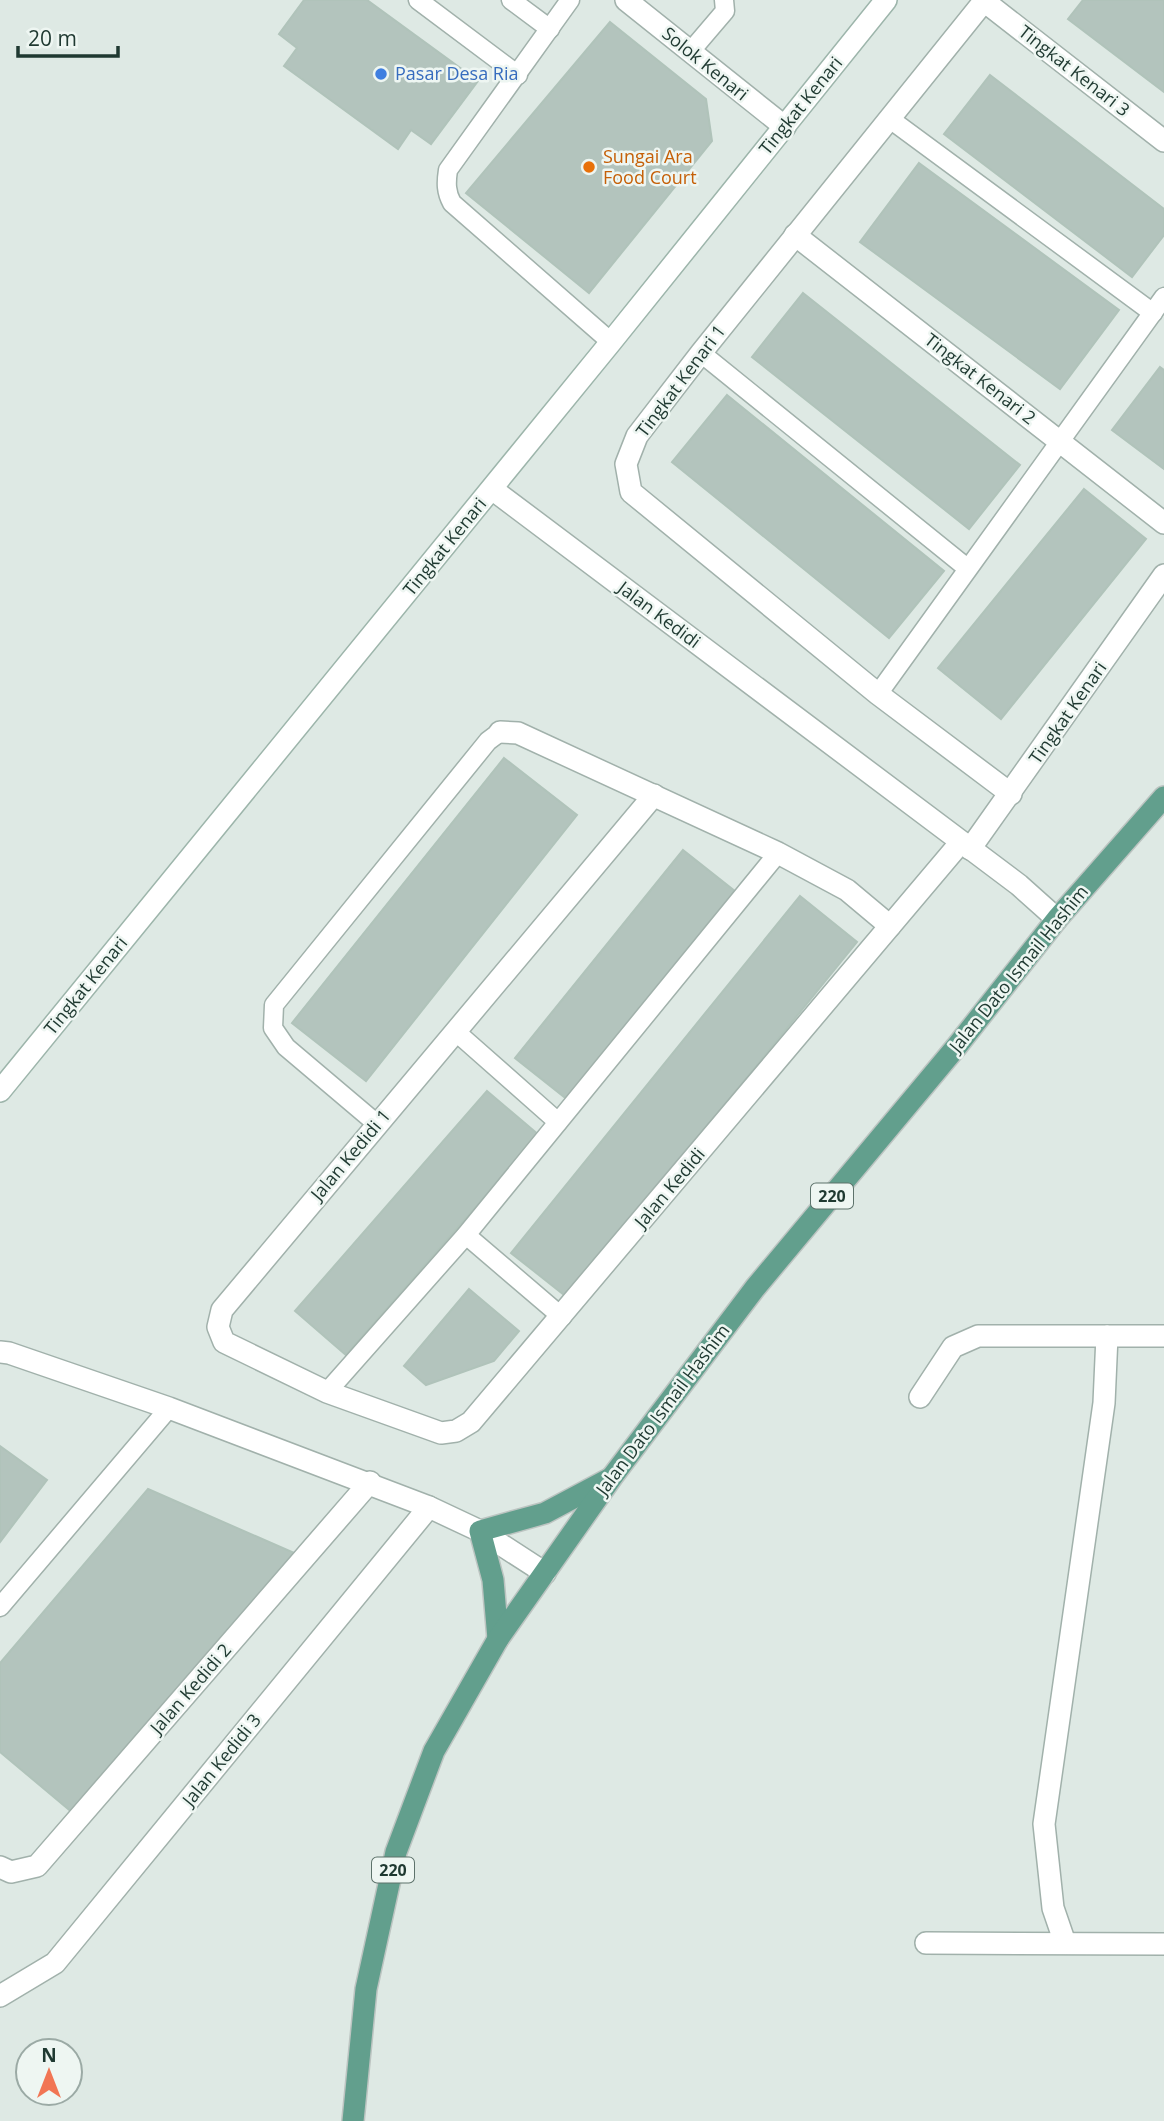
<svg xmlns="http://www.w3.org/2000/svg" width="1164" height="2121" viewBox="0 0 1164 2121" font-family="'Open Sans',sans-serif">
	<rect width="100%" height="100%" fill="#dee9e4"/>
	<g fill="#b3c4bd" stroke="#b0c3ba" stroke-width="2">
		<path d="M304,0H367L478,81L431,144L411,130L398,149L284,66L297,48L279,34Z"/>
		<path d="M1083,0H1164V92L1068,19Z"/>
		<path d="M610,22L706,99L712,141L589,293L466,193Z"/>
		<path d="M990,75L1164,209V235L1132,277L944,134Z"/>
		<path d="M919,163L1119,310L1060,389L860,242Z"/>
		<path d="M803,293L1020,465L969,529L752,357Z"/>
		<path d="M1160,367L1164,370V469L1112,430Z"/>
		<path d="M727,395L944,571L889,638L672,462Z"/>
		<path d="M1084,489L1146,539L1001,719L938,668Z"/>
		<path d="M504,758L577,815L366,1081L292,1023Z"/>
		<path d="M683,850L736,892L568,1100L515,1058Z"/>
		<path d="M800,896L857,942L568,1298L511,1253Z"/>
		<path d="M487,1091L539,1135L346,1355L295,1311Z"/>
		<path d="M469,1289L519,1331L494,1361L426,1385L404,1366Z"/>
		<path d="M0,1446L47,1480L0,1542Z"/>
		<path d="M148,1489L294,1553L73,1813L0,1752V1663Z"/>
	</g>
	<g fill="none" stroke-linecap="round" stroke-linejoin="round">
		<defs>
			<g id="lane">
				<path d="M418,0L518,75"/>
				<path d="M511,0L550,29"/>
				<path d="M570,0L448,170C446,183 446,192 452,203L611,342"/>
				<path d="M690,52L725,11L724,0"/>
				<path d="M890,119L1153,313"/>
				<path d="M701,353L967,568"/>
				<path d="M878,694L1164,297"/>
				<path d="M455,1031L558,1122"/>
				<path d="M377,1124L286,1047L273,1028L274,1005L488,741L500,732"/>
				<path d="M466,1235L562,1317"/>
				<path d="M327,1392L466,1235L778,853"/>
				<path d="M0,1607L169,1408"/>
			</g>
			<g id="street">
				<path d="M626,0L785,127"/>
				<path d="M985,0L701,353L637,436L626,464L631,492L878,694L1011,794"/>
				<path d="M984,1L1164,141"/>
				<path d="M795,235L1164,523"/>
				<path d="M492,489L1019,885L1057,919"/>
				<path d="M500,732L518,733L778,853L847,890L890,926"/>
				<path d="M654,795L222,1310L218,1327L224,1342L327,1392L441,1433L456,1431L471,1422L961,842"/>
				<path d="M970,849L1164,575"/>
				<path d="M0,1352L9,1353L169,1408L429,1507L480,1531L545,1573"/>
				<path d="M920,1397L953,1347L978,1336H1164"/>
				<path d="M0,1867L11,1872L37,1866L370,1482"/>
				<path d="M926,1943L1164,1944"/>
				<path d="M1065,1943L1053,1908L1044,1824L1104,1403L1107,1336"/>
				<path d="M0,1996L55,1963L429,1507"/>
			</g>
			<path id="secondary" d="M0,1091L611,342L886,0"/>
			<g id="primary">
				<path d="M498,1639L493,1580L480,1531L545,1513L609,1479"/>
				<path d="M353,2121L366,1989L396,1852L434,1751L498,1639L612,1477L755,1288L957,1046L1057,919L1164,797"/>
			</g>
		</defs>
		<use href="#lane" stroke="#a1b1ab" stroke-width="21"/>
		<use href="#street" stroke="#a1b1ab" stroke-width="24"/>
		<use href="#secondary" stroke="#9db5ab" stroke-width="24"/>
		<use href="#primary" stroke="#bcc4c1" stroke-width="24"/>
		<use href="#lane" stroke="#fff" stroke-width="18"/>
		<use href="#street" stroke="#fff" stroke-width="21"/>
		<use href="#secondary" stroke="#fff" stroke-width="21"/>
		<use href="#primary" stroke="#629f8d" stroke-width="21"/>
	</g>
	<circle fill="#3f7fe0" stroke="#eef6f2" stroke-width="2.5" cx="381" cy="74" r="7"/>
	<circle fill="#e8710a" stroke="#eef6f2" stroke-width="2.5" cx="589" cy="167" r="7"/>
	<g text-anchor="middle" stroke-width="5" stroke-linejoin="round" paint-order="stroke">
		<g fill="#eef6f2" stroke="#5d726b" stroke-width="2">
			<rect x="811" y="1183.5" width="42" height="25" rx="5"/>
			<rect x="372" y="1857.5" width="42" height="25" rx="5"/>
		</g>
		<g font-size="16" font-weight="bold" fill="#1f3931">
			<text x="832" y="1202">220</text>
			<text x="393" y="1876">220</text>
		</g>
		<g font-size="18" fill="#1f3931" stroke="#eef6f2">
			<text transform="translate(705 64) rotate(39)" y="6">Solok Kenari</text>
			<text transform="translate(1074 71) rotate(38)" y="6">Tingkat Kenari 3</text>
			<text transform="translate(801 106) rotate(-51)" y="6">Tingkat Kenari</text>
			<text transform="translate(980 379) rotate(38)" y="6">Tingkat Kenari 2</text>
			<text transform="translate(681 381) rotate(-53)" y="6">Tingkat Kenari 1</text>
			<text transform="translate(445 547) rotate(-51)" y="6">Tingkat Kenari</text>
			<text transform="translate(659 615) rotate(37)" y="6">Jalan Kedidi</text>
			<text transform="translate(1068 713) rotate(-55)" y="6">Tingkat Kenari</text>
			<text transform="translate(1019 969) rotate(-51)" y="6">Jalan Dato Ismail Hashim</text>
			<text transform="translate(86 986) rotate(-51)" y="6">Tingkat Kenari</text>
			<text transform="translate(351 1155) rotate(-50)" y="6">Jalan Kedidi 1</text>
			<text transform="translate(670 1188) rotate(-50)" y="6">Jalan Kedidi</text>
			<text transform="translate(663 1410) rotate(-53)" y="6">Jalan Dato Ismail Hashim</text>
			<text transform="translate(191 1689) rotate(-49)" y="6">Jalan Kedidi 2</text>
			<text transform="translate(222 1760) rotate(-51)" y="6">Jalan Kedidi 3</text>
		</g>
		<g font-size="18" fill="#366cbe" stroke="#eef6f2" text-anchor="start">
			<text x="395" y="80">Pasar Desa Ria</text>
		</g>
		<g font-size="18" fill="#c56008" stroke="#eef6f2" text-anchor="start">
			<text x="603" y="163">Sungai Ara<tspan x="603" dy="21">Food Court</tspan></text>
		</g>
	</g>
	<g transform="translate(49 2072)"><circle r="33" fill="#eef6f2" stroke="#9baaa5" stroke-width="2"/>
	<path d="M0-5L12 26L0 18L-12 26Z" fill="#f17554"/>
	<text y="-10" font-size="19" font-weight="bold" text-anchor="middle" fill="#1f3931">N</text>
	</g>
	<path d="M18 46v10h100v-10" fill="none" stroke="#1f3931" stroke-width="3.5"/>
	<text x="28" y="46" font-size="21" fill="#1f3931" stroke="#eef6f2" stroke-width="5" paint-order="stroke">20 m</text>
</svg>
